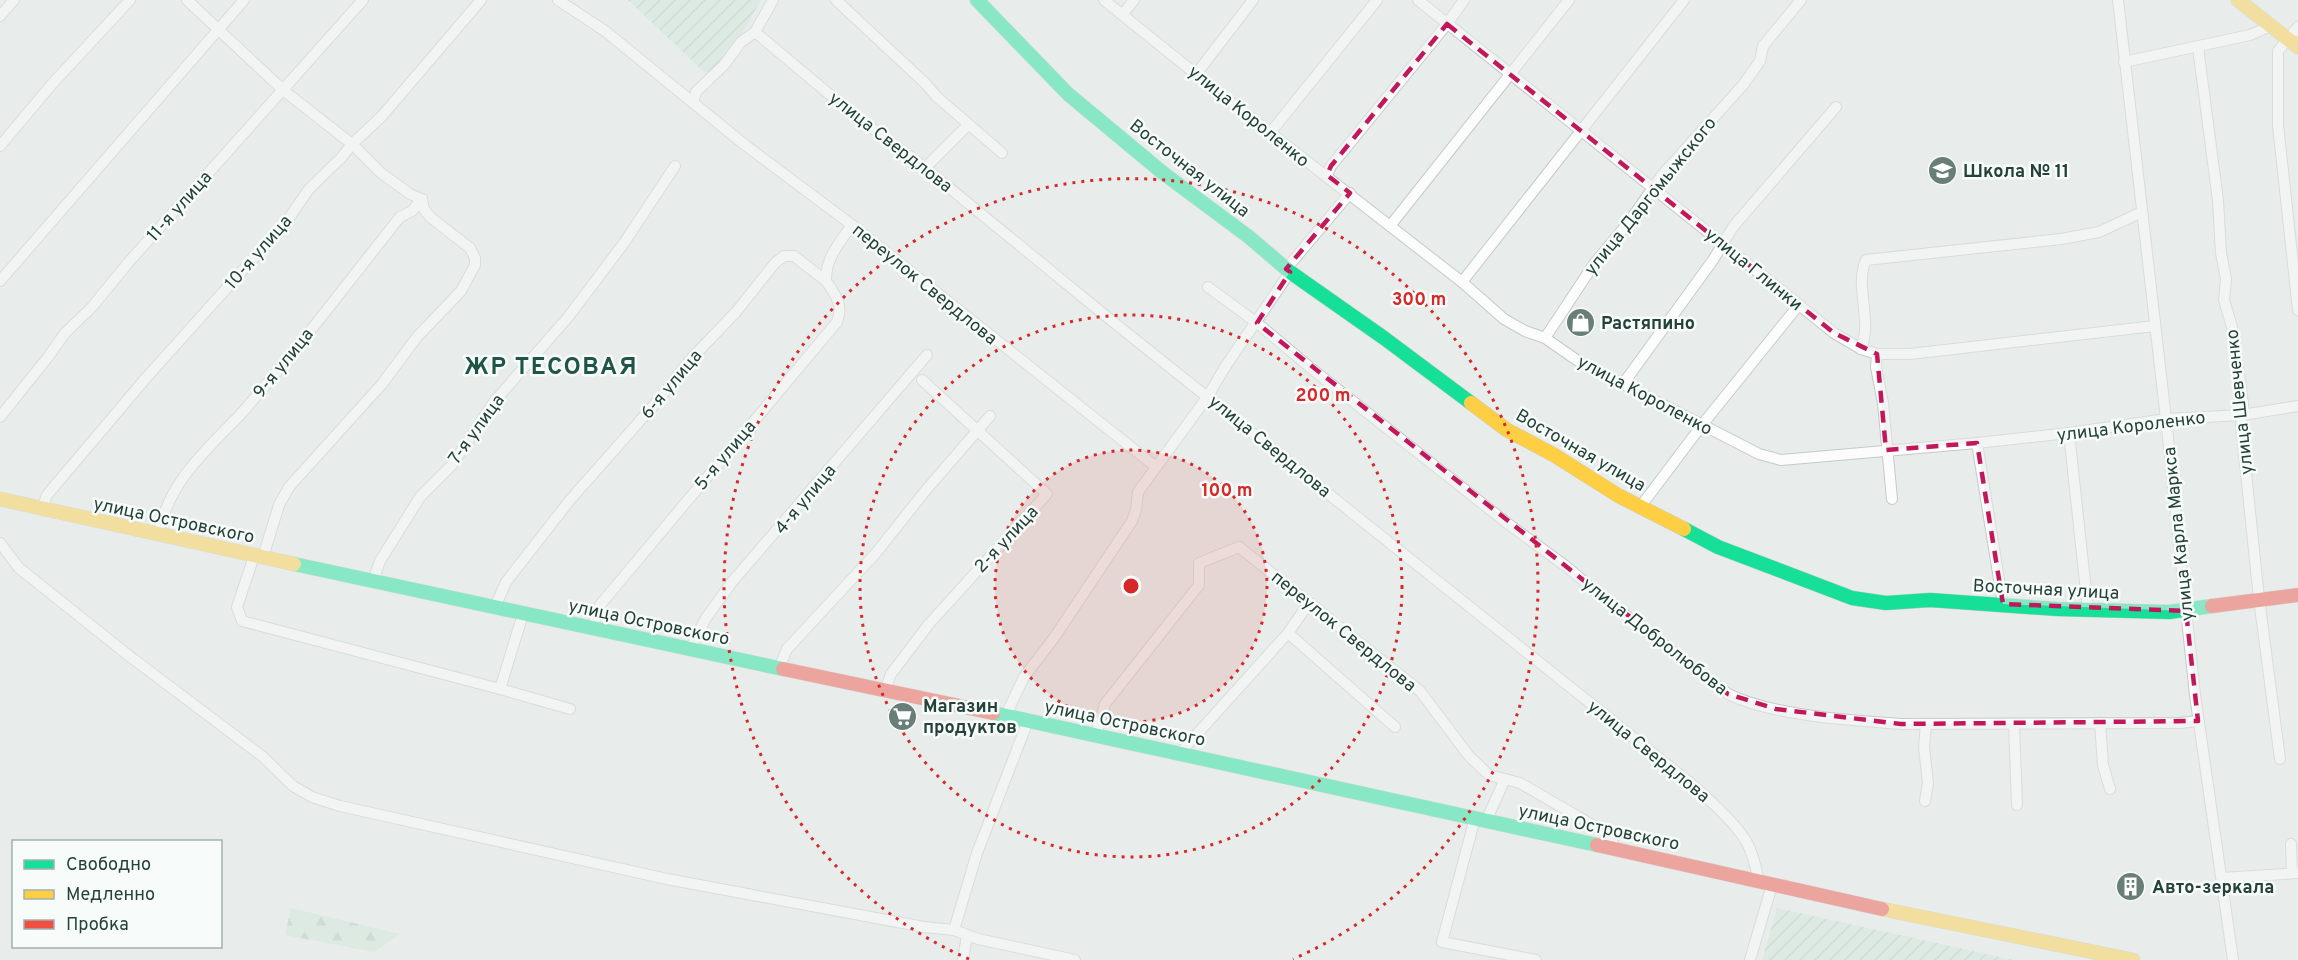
<svg xmlns="http://www.w3.org/2000/svg" width="2298" height="960" viewBox="0 0 2298 960" font-family="Overpass,sans-serif">
	<defs>
		<pattern id="forest-firs" width="22" height="20" patternUnits="userSpaceOnUse" patternTransform="scale(1.5)"><rect width="22" height="20" fill="#d1e6d8"/><path d="M5 1l3.5 6h-7zM16 11l3.5 6h-7z" fill="#b3c6ba"/></pattern>
		<pattern id="garden-furrows" width="10" height="10" patternUnits="userSpaceOnUse" patternTransform="scale(1.5)"><rect width="10" height="10" fill="#d1e6d8"/><path d="M-1 1l2-2M0 10L10 0M9 11l2-2" fill="none" stroke="#b3c6ba"/></pattern>
	</defs>
	<rect width="100%" height="100%" fill="#e8edeb"/>
	<path fill="url(#forest-firs)" d="M291,908L400,934L374,952L285,935Z"/>
	<g fill="url(#garden-furrows)">
		<path d="M628,0H761L720,73L704,72Z"/>
		<path d="M1777,908L2014,960H1762Z"/>
	</g>
	<g fill="none" stroke-linecap="round" stroke-linejoin="round">
		<defs>
			<g id="street">
				<path d="M187,0L283,90L352,144L381,173L410,194L422,199"/>
				<path d="M558,0L605,31L745,145L852,225L1156,467"/>
				<path d="M836,0L926,84L937,97L1002,153"/>
				<path d="M1104,0L1228,100L1462,282L1504,319L1525,331L1545,338L1578,361L1759,454L1781,460L1977,443L2069,433L2166,419L2242,415L2298,406"/>
				<path d="M1418,0L1834,333L1861,349L1877,354H1910L2155,326"/>
				<path d="M2118,0L2166,419L2195,695L2233,960"/>
				<path d="M1123,14L1134,0"/>
				<path d="M0,16L14,0"/>
				<path d="M2298,27L2278,51V125L2298,310"/>
				<path d="M755,32L847,109L925,168L1112,321L1689,782C1707,798 1733,820 1746,841C1753,853 1756,868 1759,882"/>
				<path d="M2198,47L2218,201L2221,253L2226,279L2224,300L2232,327L2240,381L2243,404L2241,424L2259,599L2280,759"/>
				<path d="M2124,62L2250,35L2271,26"/>
				<path d="M1197,73L1253,0"/>
				<path d="M693,103L696,92L724,65L741,42L755,32L773,0"/>
				<path d="M1270,133L1377,0"/>
				<path d="M0,146L52,84L130,0"/>
				<path d="M925,168L968,125"/>
				<path d="M1327,175L1331,166L1447,24L1464,0"/>
				<path d="M1390,226L1569,0"/>
				<path d="M1286,269L1350,193"/>
				<path d="M0,281L244,0"/>
				<path d="M1462,282L1684,0"/>
				<path d="M1208,287L1257,323L1312,369L1507,523L1567,567L1606,600L1728,694C1773,716 1850,720 1901,724L2180,723L2198,721"/>
				<path d="M1545,338L1594,264L1629,222L1662,175L1743,85L1760,61L1763,46L1801,0"/>
				<path d="M1861,349C1873,320 1854,286 1866,260L2061,239L2099,232L2142,212"/>
				<path d="M1877,354L1876,367L1883,403L1892,499"/>
				<path d="M1623,384L1713,260L1733,227L1836,107"/>
				<path d="M0,417L48,357L65,333L92,307L128,263L363,0"/>
				<path d="M2069,433L2088,610"/>
				<path d="M1977,443L2003,604"/>
				<path d="M1641,506L1702,425L1798,306"/>
				<path d="M42,509L47,495L146,378L287,221L309,189L341,158L352,144L382,116L481,0"/>
				<path d="M158,534C170,481 203,453 239,416C250,404 261,390 272,378C316,325 357,271 400,217L412,211L422,199"/>
				<path d="M0,543L19,568L128,655L262,756L293,786L312,797L340,806L667,879L924,927L954,930L978,939L1075,960"/>
				<path d="M254,556L237,607L242,621L500,689L570,709"/>
				<path d="M263,557L279,505L289,487L382,384L417,337L461,291L475,265V258L470,248L430,217L424,209L422,199"/>
				<path d="M373,581L380,561L420,497L452,465L494,402L569,316L624,243L675,166"/>
				<path d="M495,607L506,582L570,500L661,397L689,361L736,312L775,263L784,256H794L826,281C825,259 840,242 852,225"/>
				<path d="M592,628L600,605L837,322C844,305 835,294 826,281"/>
				<path d="M1288,633L1395,727"/>
				<path d="M690,649L706,618L732,582L927,355"/>
				<path d="M779,668L787,649L876,553L926,490L990,416"/>
				<path d="M500,689L523,614"/>
				<path d="M885,690L891,674L929,624L1047,494L922,380"/>
				<path d="M1005,717L1024,677L1054,638L1132,521L1136,510L1138,492L1208,396L1225,367L1290,272"/>
				<path d="M2100,723L2103,765L2110,789"/>
				<path d="M2014,725L2017,805"/>
				<path d="M1096,735L1105,704L1199,585V563L1239,547L1420,691L1469,756L1489,775L1520,783L1608,834L1616,849"/>
				<path d="M1180,753L1288,633L1309,603"/>
				<path d="M1925,801L1928,783L1924,747L1926,724"/>
				<path d="M1475,818L1442,942L1536,960"/>
				<path d="M1486,821L1505,779"/>
				<path d="M2291,844L2292,873"/>
				<path d="M2222,878L2298,873"/>
				<path d="M954,930L977,853L1028,721"/>
				<path d="M963,960L967,935"/>
				<path d="M1750,960L1772,885"/>
			</g>
			<g id="fast">
				<path d="M977,0L1068,94L1163,173L1249,237L1290,272L1384,338L1471,403"/>
				<path d="M1684,529L1718,547L1852,598L1886,603L1930,600L2057,609L2169,612L2212,606"/>
				<path d="M294,564L783,669"/>
				<path d="M993,713L1597,845"/>
			</g>
			<g id="slow">
				<path d="M2238,0L2298,47"/>
				<path d="M1471,403L1507,430L1554,455L1619,496L1684,529"/>
				<path d="M0,499L294,564"/>
				<path d="M1882,909L2133,960"/>
			</g>
			<g id="jam">
				<path d="M2212,606L2298,595"/>
				<path d="M783,669L993,713"/>
				<path d="M1597,845L1882,909"/>
			</g>
		</defs>
		<use href="#street" stroke="#c5cac8" stroke-width="12"/>
		<use href="#fast" stroke="#c3cbc8" stroke-width="15"/>
		<use href="#slow" stroke="#c3cbc8" stroke-width="15"/>
		<use href="#jam" stroke="#c3cbc8" stroke-width="15"/>
		<use href="#street" stroke="#fcfcfc" stroke-width="10"/>
		<use href="#fast" stroke="#16e098" stroke-width="14"/>
		<use href="#slow" stroke="#ffcf43" stroke-width="14"/>
		<use href="#jam" stroke="#f24e42" stroke-width="14"/>
	</g>
	<path d="M0 0H2298V960H0ZM1447,24L1834,333L1877,354L1886,450L1977,443L2003,604L2186,611L2198,721L1901,724L1776,709L1728,694L1257,323L1290,272L1286,269L1350,193L1327,175L1331,166Z" fill="#e8edeb" fill-opacity=".55" fill-rule="evenodd"/>
	<path fill="none" stroke="#c2185b" stroke-width="4.5" stroke-dasharray="12 8" stroke-linejoin="round" d="M1447,24L1834,333L1877,354L1886,450L1977,443L2003,604L2186,611L2198,721L1901,724L1776,709L1728,694L1257,323L1290,272L1286,269L1350,193L1327,175L1331,166Z"/>
	<circle cx="1131" cy="586" r="136" fill="#d62828" fill-opacity=".12"/>
	<g fill="none" stroke="#d62828" stroke-width="3" stroke-dasharray="3 6">
		<circle cx="1131" cy="586" r="136"/>
		<circle cx="1131" cy="586" r="271"/>
		<path d="M969 959A407 407 0 1 1 1293 959"/>
	</g>
	<defs>
		<symbol id="school-disc" viewBox="-11 -11 22 22"><circle r="9.5" fill="#697e78" stroke="#f7fbf9"/><path d="M0-5L7-2L0 1L-7-2ZM-4 1L0 2.5L4 1V4Q0 6-4 4Z" fill="#fff"/></symbol>
		<symbol id="shop-disc" viewBox="-11 -11 22 22"><circle r="9.5" fill="#697e78" stroke="#f7fbf9"/><path d="M-5-2.5h2.3a2.7 3.5 0 0 1 5.4 0H5L5.5 6h-11ZM-1.5-2.5h3a1.5 2.3 0 0 0-3 0Z" fill="#fff"/></symbol>
		<symbol id="supermarket-disc" viewBox="-11 -11 22 22"><circle r="9.5" fill="#697e78" stroke="#f7fbf9"/><path d="M-6-5.5h2.5l.6 2H6L4.5 2H-2.5L-4.4-4H-6ZM-1.5 3.2a1.3 1.3 0 1 0 .1 0ZM3 3.2a1.3 1.3 0 1 0 .1 0Z" fill="#fff"/></symbol>
		<symbol id="building-disc" viewBox="-11 -11 22 22"><circle r="9.5" fill="#697e78" stroke="#f7fbf9"/><path d="M-4-6H4V6H1V3H-1V6H-4ZM-2.5-4.3h1.7v1.8h-1.7ZM.8-4.3h1.7v1.8H.8ZM-2.5-1h1.7V.8h-1.7ZM.8-1h1.7V.8H.8Z" fill="#fff"/></symbol>
	</defs>
	<g fill-rule="evenodd">
		<use href="#school-disc" x="1926" y="154" width="33" height="33"/>
		<use href="#shop-disc" x="1564" y="306" width="33" height="33"/>
		<use href="#supermarket-disc" x="886" y="700" width="33" height="33"/>
		<use href="#building-disc" x="2114" y="870" width="33" height="33"/>
	</g>
	<g text-anchor="middle" stroke-width="5" stroke-linejoin="round" paint-order="stroke">
		<g font-size="18" fill="#24423a" stroke="#f7fbf9">
			<text transform="translate(1249 116) rotate(39)" y="6">улица Короленко</text>
			<text transform="translate(891 142) rotate(38)" y="6">улица Свердлова</text>
			<text transform="translate(1190 168) rotate(38)" y="6">Восточная улица</text>
			<text transform="translate(1650 196) rotate(-51)" y="6">улица Даргомыжского</text>
			<text transform="translate(179 206) rotate(-48)" y="6">11-я улица</text>
			<text transform="translate(258 252) rotate(-49)" y="6">10-я улица</text>
			<text transform="translate(1754 269) rotate(39)" y="6">улица Глинки</text>
			<text transform="translate(925 284) rotate(39)" y="6">переулок Свердлова</text>
			<text transform="translate(283 363) rotate(-51)" y="6">9-я улица</text>
			<text transform="translate(671 384) rotate(-50)" y="6">6-я улица</text>
			<text transform="translate(1645 395) rotate(28)" y="6">улица Короленко</text>
			<text transform="translate(2239 402) rotate(-96)" y="6">улица Шевченко</text>
			<text transform="translate(2131 426) rotate(-7)" y="6">улица Короленко</text>
			<text transform="translate(476 429) rotate(-54)" y="6">7-я улица</text>
			<text transform="translate(1270 446) rotate(39)" y="6">улица Свердлова</text>
			<text transform="translate(1581 450) rotate(30)" y="6">Восточная улица</text>
			<text transform="translate(725 455) rotate(-50)" y="6">5-я улица</text>
			<text transform="translate(805 499) rotate(-50)" y="6">4-я улица</text>
			<text transform="translate(174 520) rotate(12)" y="6">улица Островского</text>
			<text transform="translate(2178 534) rotate(-96)" y="6">улица Карла Маркса</text>
			<text transform="translate(1006 539) rotate(-47)" y="6">2-я улица</text>
			<text transform="translate(2046 589) rotate(3)" y="6">Восточная улица</text>
			<text transform="translate(649 622) rotate(12)" y="6">улица Островского</text>
			<text transform="translate(1344 631) rotate(39)" y="6">переулок Свердлова</text>
			<text transform="translate(1655 636) rotate(38)" y="6">улица Добролюбова</text>
			<text transform="translate(1125 723) rotate(12)" y="6">улица Островского</text>
			<text transform="translate(1649 751) rotate(39)" y="6">улица Свердлова</text>
			<text transform="translate(1599 827) rotate(12)" y="6">улица Островского</text>
		</g>
		<g font-size="18" font-weight="bold" fill="#24423a" stroke="#f7fbf9" text-anchor="start">
			<text x="1963" y="177">Школа № 11</text>
			<text x="1601" y="329">Растяпино</text>
			<text x="923" y="712">Магазин<tspan x="923" dy="21">продуктов</tspan></text>
			<text x="2152" y="893">Авто-зеркала</text>
		</g>
		<g font-size="24" font-weight="bold" letter-spacing="1.5" fill="#1f5548" stroke="#f7fbf9">
			<text x="551" y="374">ЖР ТЕСОВАЯ</text>
		</g>
	</g>
	<circle cx="1131" cy="586" r="9" fill="#d62828" stroke="#f7fbf9" stroke-width="3"/>
	<g font-size="18" text-anchor="middle" font-weight="bold" fill="#d62828" stroke="#f7fbf9" stroke-width="5" stroke-linejoin="round" paint-order="stroke">
		<text x="1419" y="305">300 m</text>
		<text x="1323" y="401">200 m</text>
		<text x="1227" y="496">100 m</text>
	</g>
	<rect x="12" y="840" width="210" height="108" fill="#f7fbf9" stroke="#a3b1ad" stroke-width="1.5"/>
	<rect x="24" y="860" width="30" height="9" fill="#16e098" stroke="#a3b1ad" stroke-width="1.5"/>
	<text x="66" y="870" font-size="18" fill="#24423a">Свободно</text>
	<rect x="24" y="890" width="30" height="9" fill="#ffcf43" stroke="#a3b1ad" stroke-width="1.5"/>
	<text x="66" y="900" font-size="18" fill="#24423a">Медленно</text>
	<rect x="24" y="920" width="30" height="9" fill="#f24e42" stroke="#a3b1ad" stroke-width="1.5"/>
	<text x="66" y="930" font-size="18" fill="#24423a">Пробка</text>
</svg>
